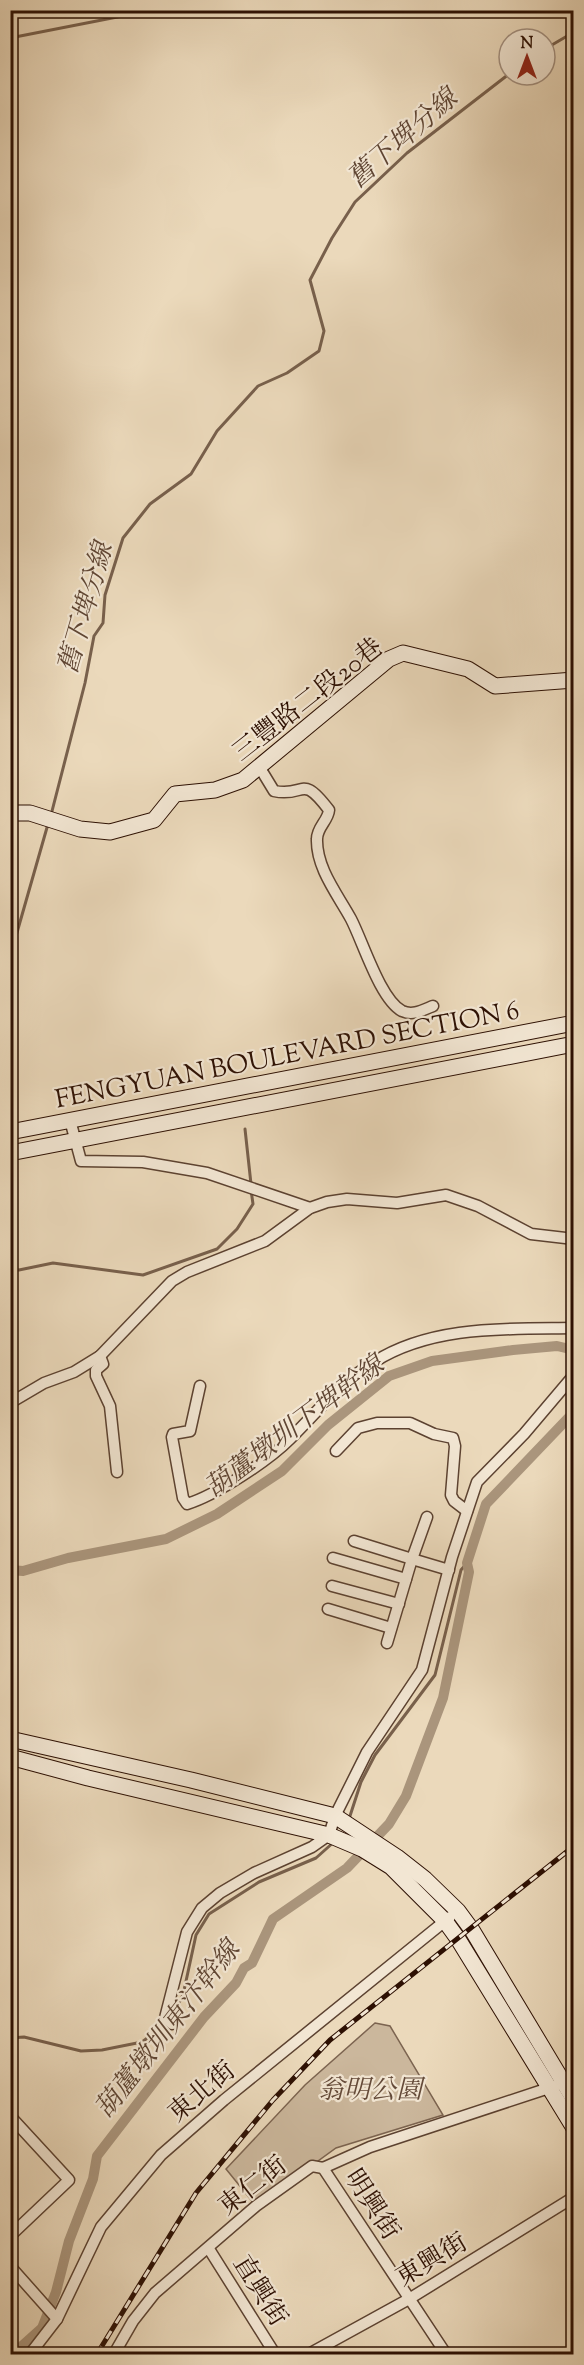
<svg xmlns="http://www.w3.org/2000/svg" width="584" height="2365" viewBox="0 0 584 2365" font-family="'Sorts Mill Goudy','Noto Serif TC',serif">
	<rect width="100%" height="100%" fill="#ebd9bb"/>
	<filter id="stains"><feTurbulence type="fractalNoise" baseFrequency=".00333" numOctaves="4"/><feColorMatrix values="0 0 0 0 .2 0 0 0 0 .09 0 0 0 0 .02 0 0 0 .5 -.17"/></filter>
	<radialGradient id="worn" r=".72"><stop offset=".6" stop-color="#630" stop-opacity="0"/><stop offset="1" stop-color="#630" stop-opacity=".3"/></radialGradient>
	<path fill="#cbb79c" stroke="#7c6450" stroke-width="1.5" d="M375,2023L390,2026L443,2115L336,2148L256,2206L226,2169L305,2085Z"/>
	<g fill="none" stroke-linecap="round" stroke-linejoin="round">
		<g stroke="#78604c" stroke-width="3">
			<path d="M205,10L284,16L344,10"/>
			<path d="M10,38L153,10"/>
			<path d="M545,49L574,32"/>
			<path d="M51,815L85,683L94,636L103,623L105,595L123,538L150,504L191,474L217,431L258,386L287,373L319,351L324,331L310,280L332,238L355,202L407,153L509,74"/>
			<path d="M10,957L48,824"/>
			<path d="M245,1129L251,1184"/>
			<path d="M10,1268L19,1270L53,1263L143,1275L217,1249L237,1229L253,1204L251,1190"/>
			<path d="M349,1819L361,1782L375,1755L435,1675L461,1570L467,1563"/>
			<path d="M170,2020L183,1995L196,1935L209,1914L259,1882L316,1858L335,1841"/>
			<path d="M10,2038L24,2037L81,2051L102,2050L142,2042L166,2024"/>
		</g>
		<g stroke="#aa957c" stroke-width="10">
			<path d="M10,1570L23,1571L68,1558L166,1539L217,1514L282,1471L328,1425L389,1376L432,1361L513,1350L557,1346L574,1350"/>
			<path d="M13,2354L42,2328L56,2292L69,2241L93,2179L97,2156L204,2017L236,1983L244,1968L252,1963L273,1919L347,1868L389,1824L406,1796L443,1698L469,1572L467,1563L486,1504L574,1412"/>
		</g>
		<defs>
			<g id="street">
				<path d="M260,768L274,791C306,798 300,772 329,810C328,821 317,827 317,839C316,868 338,895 351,919C363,942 380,999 402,1011C413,1016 423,1010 433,1006"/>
				<path d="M70,1120L81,1161L143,1162L207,1173L310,1208"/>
				<path d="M100,1356L103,1364L96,1370V1376L110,1406L117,1472"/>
				<path d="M200,1386L190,1431L173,1434L172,1437L183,1498L187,1504C216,1495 268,1461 290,1439C318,1411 341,1382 374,1362C432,1325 507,1329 574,1328"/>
				<path d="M10,1403L44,1383L74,1372L100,1356L172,1281L187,1272L265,1241L310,1208L327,1202L347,1199L397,1203L446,1195L478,1206L531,1234L574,1239"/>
				<path d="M336,1451L358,1428L377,1423H410L434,1434L453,1438L455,1446L451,1495L454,1501L467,1511"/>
				<path d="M354,1541L412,1559L427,1517"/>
				<path d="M333,1558L406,1579"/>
				<path d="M332,1586L399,1604"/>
				<path d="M328,1609L391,1628"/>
				<path d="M387,1643L412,1559L449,1570"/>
				<path d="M172,2024L165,2018L187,1932L202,1908L220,1893L254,1873L312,1847L329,1835L335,1816L367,1752L422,1670L452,1557L477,1482L524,1434L574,1375"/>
				<path d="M10,2116L69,2180L10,2236"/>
				<path d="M323,2168L446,2354"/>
				<path d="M209,2249L275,2354"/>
				<path d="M10,2266L57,2319"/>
				<path d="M30,2354L57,2319L101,2227L161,2155L224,2100L450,1917"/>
				<path d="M114,2354L133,2321L155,2293L256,2206L312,2166L323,2168L370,2147L555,2086"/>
				<path d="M309,2354L409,2299L574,2197"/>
			</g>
			<g id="secondary">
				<path d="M10,813H30L80,829L110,832L154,820L175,794L215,790L243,780L389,659L403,653L468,669L495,686L574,680"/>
				<path d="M10,1132L574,1023"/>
				<path d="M10,1153L574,1044"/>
				<path d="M10,1739L191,1780L335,1816L397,1857L425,1879L458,1911L472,1930L574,2100"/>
				<path d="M10,1757L88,1778L329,1835L362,1849L391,1867L445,1921L458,1939L574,2128"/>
			</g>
		</defs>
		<use href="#street" stroke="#5c4231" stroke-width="13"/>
		<use href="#secondary" stroke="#2d1003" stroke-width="17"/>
		<use href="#street" stroke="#f2e6d3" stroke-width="10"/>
		<use href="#secondary" stroke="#f2e6d3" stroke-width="15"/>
		<defs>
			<path id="rail" d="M97,2354L196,2193L273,2100L330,2040L574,1846"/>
		</defs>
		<use href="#rail" stroke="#2d1003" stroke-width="5"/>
		<use href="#rail" stroke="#f2e6d3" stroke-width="3" stroke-dasharray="9" stroke-linecap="butt"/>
	</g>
	<g text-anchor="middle" stroke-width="4.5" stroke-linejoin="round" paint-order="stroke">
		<g font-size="26" fill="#2d1003" stroke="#f2e6d3">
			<text transform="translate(307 699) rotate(-38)" y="9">三豐路二段20巷</text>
			<text transform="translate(287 1054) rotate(-11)" y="9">FENGYUAN BOULEVARD SECTION 6</text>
			<text transform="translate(201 2091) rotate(-40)" y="9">東北街</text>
			<text transform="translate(252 2185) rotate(-38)" y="9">東仁街</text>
			<text transform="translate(373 2204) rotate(57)" y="9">明興街</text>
			<text transform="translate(431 2259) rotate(-31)" y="9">東興街</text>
			<text transform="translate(261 2290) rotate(58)" y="9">直興街</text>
		</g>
		<g font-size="26" font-style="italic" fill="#644a39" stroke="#f2e6d3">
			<text x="370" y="2098">翁明公園</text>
		</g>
		<g font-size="27" font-style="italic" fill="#5f4533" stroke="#f2e6d3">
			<text transform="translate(402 138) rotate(-41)" y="9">舊下埤分線</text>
			<text transform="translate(85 608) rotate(-74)" y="9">舊下埤分線</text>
			<text transform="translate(294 1426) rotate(-37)" y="9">葫蘆墩圳下埤幹線</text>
			<text transform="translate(167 2029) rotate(-52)" y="9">葫蘆墩圳東汴幹線</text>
		</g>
	</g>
	<rect width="584" height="2365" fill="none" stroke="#ebd9bb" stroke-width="36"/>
	<rect x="12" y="12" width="560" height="2341" fill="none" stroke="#2d1003" stroke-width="3"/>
	<rect x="18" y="18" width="548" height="2329" fill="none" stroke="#2d1003" stroke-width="1.5"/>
	<g transform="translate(527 57)"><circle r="28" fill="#f2e6d3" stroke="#a39080" stroke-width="1.5"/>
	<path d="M0-4.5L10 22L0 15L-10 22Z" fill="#8f2418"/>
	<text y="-9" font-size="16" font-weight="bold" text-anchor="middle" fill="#2d1003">N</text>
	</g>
	<rect width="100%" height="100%" filter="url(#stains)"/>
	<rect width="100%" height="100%" fill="url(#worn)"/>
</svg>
